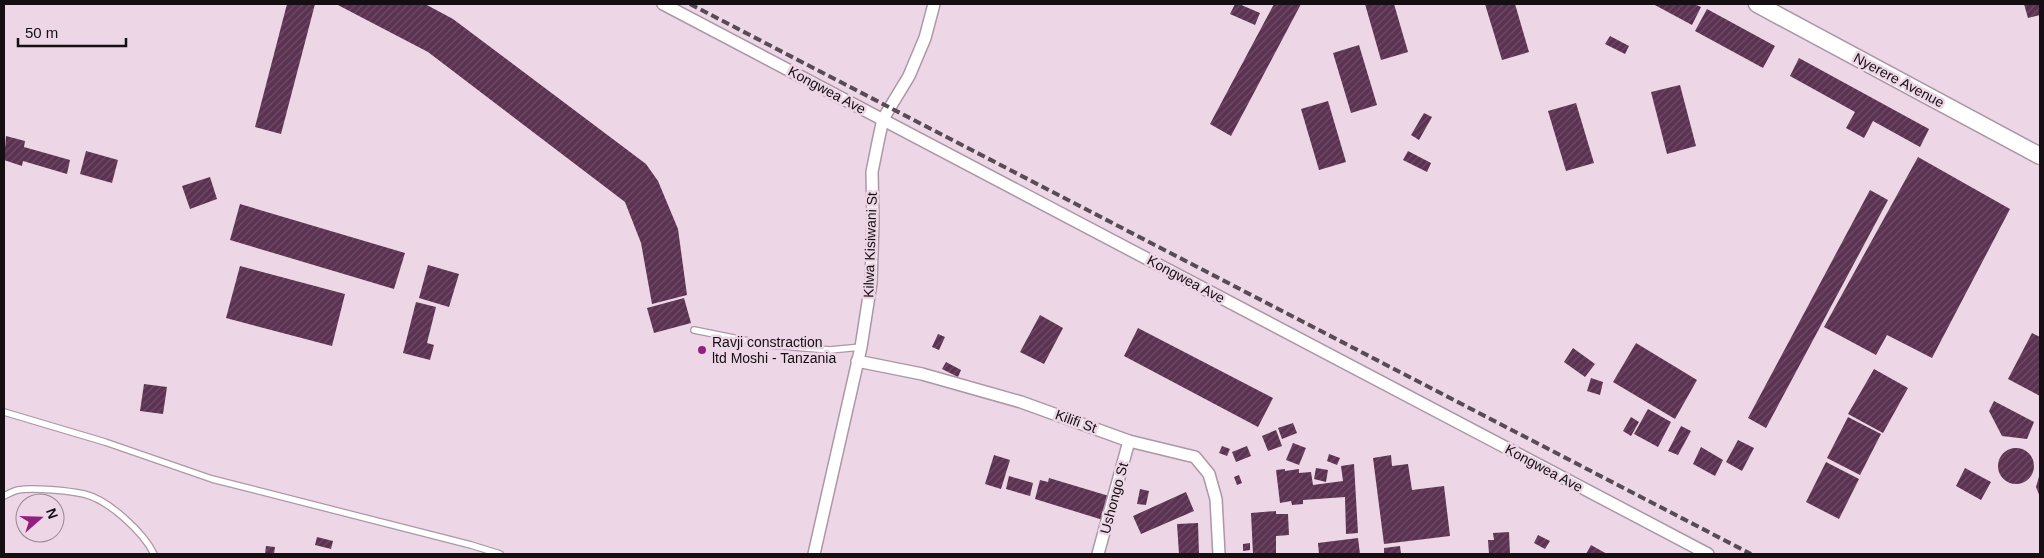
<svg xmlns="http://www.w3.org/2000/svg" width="2044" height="558" viewBox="0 0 2044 558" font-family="Helvetica,sans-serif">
	<defs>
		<pattern id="building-hatch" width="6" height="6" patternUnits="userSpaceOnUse" patternTransform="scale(1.25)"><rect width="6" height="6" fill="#5b3251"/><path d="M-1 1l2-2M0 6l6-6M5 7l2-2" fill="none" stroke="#6e4d66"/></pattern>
	</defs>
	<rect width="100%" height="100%" fill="#edd6e6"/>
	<g fill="url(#building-hatch)">
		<path d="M287,4H315L281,134L255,127Z"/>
		<path d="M336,4H425L453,19L646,164L658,181L678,229L687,295L652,304L641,243L625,202L428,52Z"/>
		<path d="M1235,4H1239L1260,13L1255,25L1230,14Z"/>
		<path d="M1274,4H1301L1231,136L1210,124Z"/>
		<path d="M1365,4H1394L1408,52L1381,60Z"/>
		<path d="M1485,4H1515L1529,52L1502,60Z"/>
		<path d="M1653,4H1694L1701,7L1692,25Z"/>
		<path d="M2024,4H2040V15L2028,18Z"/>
		<path d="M1707,9L1775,46L1763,68L1695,31Z"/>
		<path d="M1610,36L1629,46L1625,54L1605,44Z"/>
		<path d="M1359,45L1377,105L1351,113L1333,53Z"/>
		<path d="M1799,58L1929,129L1920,147L1873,121L1864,138L1846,128L1855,112L1790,76Z"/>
		<path d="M1680,85L1696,146L1667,154L1651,92Z"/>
		<path d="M1328,101L1346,162L1319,170L1301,109Z"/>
		<path d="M1576,103L1594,163L1566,171L1548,111Z"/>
		<path d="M1424,113L1432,117L1419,140L1411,135Z"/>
		<path d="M6,136L25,141L24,147L70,160L67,174L23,161L22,166L4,160Z"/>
		<path d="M86,151L118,160L112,183L80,174Z"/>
		<path d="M1408,151L1431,163L1427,172L1403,160Z"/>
		<path d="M1918,157L2010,209L1932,358L1887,335L1876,355L1824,327Z"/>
		<path d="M210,177L217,199L190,209L182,186Z"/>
		<path d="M1870,190L1888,200L1766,428L1748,418Z"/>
		<path d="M240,204L405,253L394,289L230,240Z"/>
		<path d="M428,265L459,274L449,307L419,298Z"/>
		<path d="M240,266L345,294L332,346L226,318Z"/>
		<path d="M684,298L691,323L654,333L647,308Z"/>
		<path d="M416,302L436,307L427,343L434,345L430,360L403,353Z"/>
		<path d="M1040,315L1063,328L1044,364L1020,352Z"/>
		<path d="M1138,328L1273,398L1258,427L1124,356Z"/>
		<path d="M2032,333L2040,337V396L2008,379Z"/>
		<path d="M938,334L945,337L939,350L932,347Z"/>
		<path d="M1636,343L1697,380L1675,419L1613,382Z"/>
		<path d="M1573,348L1595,364L1585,377L1564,362Z"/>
		<path d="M946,362L961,370L958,377L942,369Z"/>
		<path d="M1874,369L1908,388L1883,433L1848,414Z"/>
		<path d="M1591,378L1603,382L1600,395L1587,391Z"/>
		<path d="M144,384L167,387L163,414L140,411Z"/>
		<path d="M1994,401L2034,422L2027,439L2002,436L1989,411Z"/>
		<path d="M1648,409L1671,422L1658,447L1634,434Z"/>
		<path d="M1631,417L1639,422L1631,436L1623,431Z"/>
		<path d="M1848,417L1881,434L1860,475L1827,458Z"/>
		<path d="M1293,423L1297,433L1282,439L1278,428Z"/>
		<path d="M1681,426L1691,431L1678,455L1668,451Z"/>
		<path d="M1276,430L1282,446L1268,451L1262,436Z"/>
		<path d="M1738,440L1754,448L1742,471L1726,462Z"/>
		<path d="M1293,443L1306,448L1299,465L1286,460Z"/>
		<path d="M1222,446L1230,449L1227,456L1219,453Z"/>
		<path d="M1247,446L1251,456L1236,462L1232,452Z"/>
		<path d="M1701,447L1723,460L1715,476L1693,464Z"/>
		<circle cx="2016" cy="466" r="18"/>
		<path d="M1329,454L1340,458L1337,465L1327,461Z"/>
		<path d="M994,455L1010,460L1001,489L985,484Z"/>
		<path d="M1391,455L1392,466L1408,464L1412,490L1444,486L1450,536L1384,544L1373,458Z"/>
		<path d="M1826,462L1859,479L1839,519L1806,502Z"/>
		<path d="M1354,464L1358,533L1346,534L1345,497L1303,500V504L1292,505L1291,501L1280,503L1276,470L1285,469V471L1299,469V473L1311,472L1313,485L1343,481L1341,466Z"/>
		<path d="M1316,468L1328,470L1326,482L1314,479Z"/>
		<path d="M1965,468L1991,482L1981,500L1956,486Z"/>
		<path d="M2040,473V497L2036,487Z"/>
		<path d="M1239,475L1242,483L1237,485L1234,477Z"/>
		<path d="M1009,476L1033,483L1030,496L1006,489Z"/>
		<path d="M1049,478L1109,496L1103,520L1035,499L1040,480L1048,482Z"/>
		<path d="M1140,489L1149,491L1146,505L1137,504Z"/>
		<path d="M1186,492L1194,511L1141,534L1133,516Z"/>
		<path d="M1276,511V514H1288L1289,535L1276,536V554H1253L1251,513Z"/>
		<path d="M1198,523L1199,554H1179L1177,524Z"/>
		<path d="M1509,532L1510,554H1489L1488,540H1494L1493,533Z"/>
		<path d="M1538,535L1550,541L1545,549L1534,543Z"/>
		<path d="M317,537L333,541L331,549L315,545Z"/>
		<path d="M1358,538L1360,554H1319L1318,543Z"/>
		<path d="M1250,543V550L1243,551V544Z"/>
		<path d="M1591,545L1607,554H1586Z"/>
		<path d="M266,546L275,547L274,554H265Z"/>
		<path d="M1400,546L1401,554H1384V548Z"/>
	</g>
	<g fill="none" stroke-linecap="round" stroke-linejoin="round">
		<defs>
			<g id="lane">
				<path d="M694,330L769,345L830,350L861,347"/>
				<path d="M4,412L105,442L212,479L471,545L500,554"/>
				<path d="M4,496C8,494 13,491 18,490C32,487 70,491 84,494C109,500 143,532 154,554"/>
			</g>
			<g id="street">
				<path d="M663,4L1708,554"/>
				<path d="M857,361L922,374L1021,402L1129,441L1195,457L1209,474L1216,499L1219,554"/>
				<path d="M814,554L861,347L871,283L873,222L872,172L878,142L883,119L909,76L925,38L934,4"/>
				<path d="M1098,554L1129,441"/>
			</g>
			<path id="secondary" d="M1757,4L2040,156"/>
		</defs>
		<use href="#lane" stroke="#ac97a6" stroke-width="8"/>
		<use href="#street" stroke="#ac97a6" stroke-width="14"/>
		<use href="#secondary" stroke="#ac97a6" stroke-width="19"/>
		<use href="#lane" stroke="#fff" stroke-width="5.5"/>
		<use href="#street" stroke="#fff" stroke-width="11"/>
		<use href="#secondary" stroke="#fff" stroke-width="16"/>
		<path stroke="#574b54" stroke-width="4" stroke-dasharray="8 4" stroke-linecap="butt" d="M690,4L1751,554"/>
	</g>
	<circle fill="#921f7e" stroke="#edd6e6" stroke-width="2" cx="702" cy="350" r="5"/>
	<g text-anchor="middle" stroke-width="5" stroke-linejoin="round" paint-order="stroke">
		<g font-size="14" fill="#150e13" stroke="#edd6e6">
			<text transform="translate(1899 80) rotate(28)" y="5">Nyerere Avenue</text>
			<text transform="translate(827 90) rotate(28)" y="5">Kongwea Ave</text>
			<text transform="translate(870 245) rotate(-88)" y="5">Kilwa Kisiwani St</text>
			<text transform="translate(1186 279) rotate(28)" y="5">Kongwea Ave</text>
			<text transform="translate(1076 421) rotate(20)" y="5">Kilifi St</text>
			<text transform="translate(1544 468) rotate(28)" y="5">Kongwea Ave</text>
			<text transform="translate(1114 498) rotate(-75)" y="5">Ushongo St</text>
		</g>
		<g font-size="14" fill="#150e13" stroke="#edd6e6" text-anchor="start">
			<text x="712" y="347">Ravji constraction<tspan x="712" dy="16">ltd Moshi - Tanzania</tspan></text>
		</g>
	</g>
	<rect width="2044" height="558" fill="none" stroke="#150e13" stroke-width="10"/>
	<g transform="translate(40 518) rotate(70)"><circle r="24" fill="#edd6e6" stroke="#978692"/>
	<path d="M0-4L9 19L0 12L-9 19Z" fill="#921f7e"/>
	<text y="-8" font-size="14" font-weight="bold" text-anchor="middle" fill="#150e13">N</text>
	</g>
	<path d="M18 38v8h108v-8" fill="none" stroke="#150e13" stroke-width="2.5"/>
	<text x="25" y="38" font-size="15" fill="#150e13" stroke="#edd6e6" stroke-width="4" paint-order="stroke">50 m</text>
</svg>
